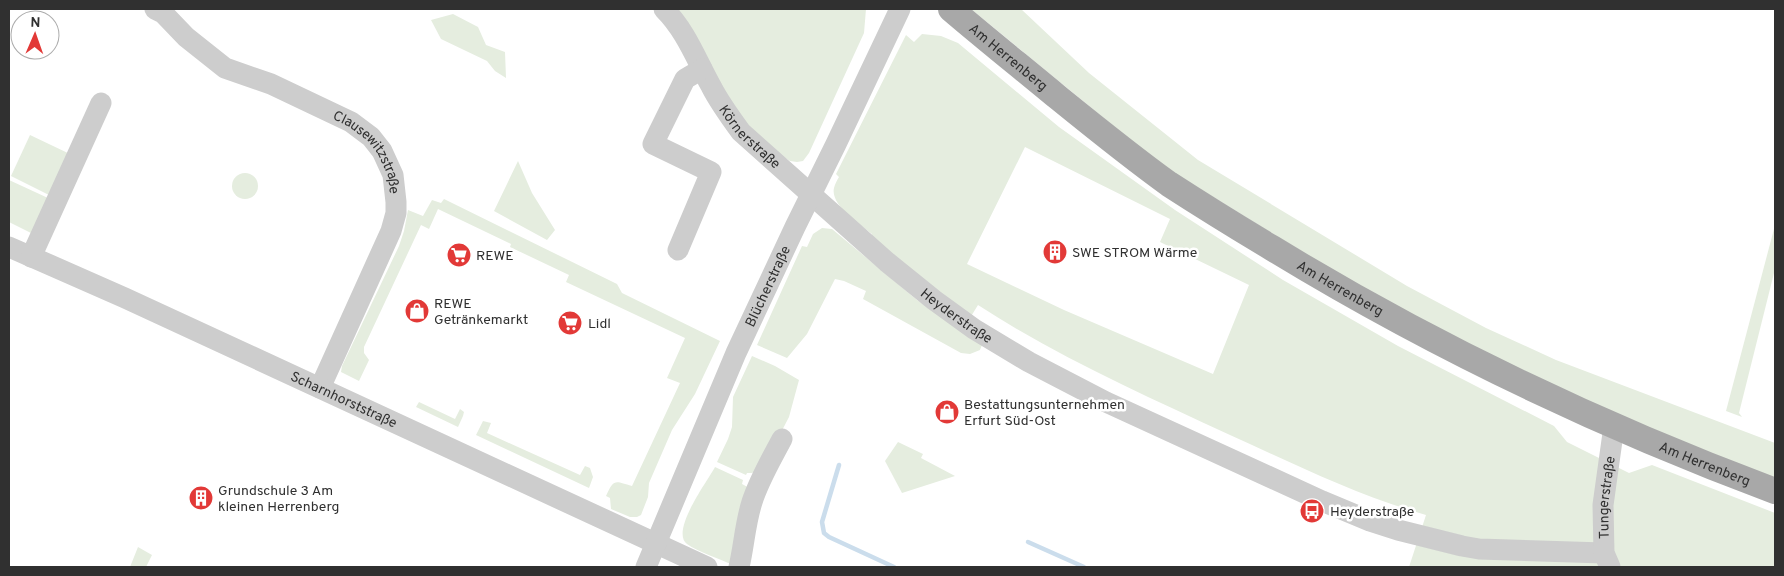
<svg xmlns="http://www.w3.org/2000/svg" width="1784" height="576" viewBox="0 0 1784 576" font-family="Overpass,sans-serif">
	<rect width="100%" height="100%" fill="#fff"/>
	<g fill="#e5eddf" fill-rule="evenodd">
		<path d="M673,9H866L864,33L809,153L803,161L797,162L790,161L782,156L747,126Z"/>
		<path d="M971,9H1021L1089,73L1198,160L1407,286L1486,328L1556,360L1775,443V482L1550,386L1363,289L1161,165Z"/>
		<path d="M453,14L478,27L486,45L505,52L506,78L495,71L487,61L441,39L431,20Z"/>
		<path d="M922,34L941,36L958,43L1059,127L1175,210L1283,280L1398,346L1554,426L1567,442L1629,473L1652,465L1775,513V567H1409L1426,515C1358,496 1294,464 1230,435C1144,395 1058,357 978,305L970,318L869,240L872,234C860,224 830,205 834,188C835,184 837,180 839,177L836,174L906,35L914,42ZM1025,147L1170,219L1160,242L1249,285L1213,374L1064,310L967,264Z"/>
		<path d="M30,135L72,155L53,197L11,176Z"/>
		<path d="M518,161L532,193L555,230L547,240L494,211Z"/>
		<circle cx="245" cy="186" r="13"/>
		<path d="M9,180L48,198L33,234L9,222Z"/>
		<path d="M444,199L617,284L622,293L720,341L695,394L672,430L649,483L648,497L641,515L637,517H630L611,509L610,498L606,496C614,478 615,481 632,486L680,383L667,378L685,338L566,282L569,275L510,247L511,244L438,209L429,229L421,225L364,347V353L369,360L359,381L341,372L342,366L399,246L404,231L408,210L423,216L432,200L441,203Z"/>
		<path d="M1775,225V269L1739,413L1742,417L1726,411Z"/>
		<path d="M822,228L832,229L917,300L982,345L980,350L970,354L961,353L863,299L866,291L844,281L835,279L807,334L787,358L757,345L802,246L807,247L813,234Z"/>
		<path d="M752,356L775,366L799,380L789,417L762,469L752,473H747L746,475L717,462L728,439L732,427L733,397Z"/>
		<path d="M419,402L455,419L460,409L464,412L463,416L458,427L416,407Z"/>
		<path d="M483,421L491,423L487,433L580,475L585,466L590,468L593,477L589,488L476,435Z"/>
		<path d="M898,442L923,454L921,458L955,476L902,493L885,461Z"/>
		<path d="M715,467L743,480L742,484L753,490L733,565C720,559 698,552 687,544C670,531 707,482 715,467Z"/>
		<path d="M138,547L152,555L146,567H130Z"/>
	</g>
	<g fill="none" stroke-linecap="round" stroke-linejoin="round">
		<g stroke="#cbddec" stroke-width="4.5">
			<path d="M839,465L822,522L824,533L829,537L894,567"/>
			<path d="M1028,542L1084,567"/>
		</g>
		<g stroke="#cdcdcd" stroke-width="21">
			<path id="s1" d="M155,9L163,13L186,37L225,68L271,84L351,122L371,137L382,151L393,175L396,202V213L391,231L320,388"/>
			<path id="s2" d="M664,9C686,31 696,59 711,86C719,102 730,117 741,132L887,262L934,300L974,329L1029,362L1106,402L1322,501L1370,521L1398,530L1462,546L1479,549L1604,553"/>
			<path id="s3" d="M9,247L125,298L707,567"/>
			<path d="M678,250L711,172L653,144L685,79L702,69"/>
			<path d="M31,257L101,103"/>
			<path id="s4" d="M646,567L736,353L795,227L836,144L900,9"/>
			<path d="M739,567C744,546 745,524 752,502C759,480 771,460 782,439"/>
			<path id="s5" d="M1610,567L1604,553L1603,505L1614,426"/>
		</g>
		<path stroke="#a8a8a8" stroke-width="26" id="s6" d="M951,9C985,38 1020,66 1055,95C1092,125 1130,156 1169,184C1203,206 1237,227 1272,248C1431,345 1601,426 1775,491"/>
	</g>
	<defs>
		<symbol id="building-disc" viewBox="-11 -11 22 22"><circle r="9.5" fill="#e23937" stroke="#fff"/><path d="M-4-6H4V6H1V3H-1V6H-4ZM-2.5-4.3h1.7v1.8h-1.7ZM.8-4.3h1.7v1.8H.8ZM-2.5-1h1.7V.8h-1.7ZM.8-1h1.7V.8H.8Z" fill="#fff"/></symbol>
		<symbol id="supermarket-disc" viewBox="-11 -11 22 22"><circle r="9.5" fill="#e23937" stroke="#fff"/><path d="M-6-5.5h2.5l.6 2H6L4.5 2H-2.5L-4.4-4H-6ZM-1.5 3.2a1.3 1.3 0 1 0 .1 0ZM3 3.2a1.3 1.3 0 1 0 .1 0Z" fill="#fff"/></symbol>
		<symbol id="shop-disc" viewBox="-11 -11 22 22"><circle r="9.5" fill="#e23937" stroke="#fff"/><path d="M-5-2.5h2.3a2.7 3.5 0 0 1 5.4 0H5L5.5 6h-11ZM-1.5-2.5h3a1.5 2.3 0 0 0-3 0Z" fill="#fff"/></symbol>
		<symbol id="bus-disc" viewBox="-11 -11 22 22"><circle r="9.5" fill="#e23937" stroke="#fff"/><path d="M-5-6H5V4H4V6H2V4H-2V6H-4V4H-5ZM-3.5-4V0h7V-4ZM-3.5 1.2v1.5H-2V1.2ZM2 1.2v1.5H3.5V1.2Z" fill="#fff"/></symbol>
	</defs>
	<g fill-rule="evenodd">
		<use href="#building-disc" x="1041" y="238" width="28" height="28"/>
		<use href="#supermarket-disc" x="445" y="241" width="28" height="28"/>
		<use href="#shop-disc" x="403" y="297" width="28" height="28"/>
		<use href="#supermarket-disc" x="556" y="309" width="28" height="28"/>
		<use href="#shop-disc" x="933" y="398" width="28" height="28"/>
		<use href="#building-disc" x="187" y="484" width="28" height="28"/>
		<use href="#bus-disc" x="1298" y="497" width="28" height="28"/>
	</g>
	<g text-anchor="middle" stroke-width="5" stroke-linejoin="round" paint-order="stroke">
		<g font-size="14" fill="#303030" stroke="#fff">
			<text dy="5" stroke="none"><textPath href="#s6" startOffset="75">Am Herrenberg</textPath></text>
			<text dy="5" stroke="none"><textPath href="#s2" startOffset="155">Körnerstraße</textPath></text>
			<text dy="5" stroke="none"><textPath href="#s1" startOffset="264">Clausewitzstraße</textPath></text>
			<text dy="5" stroke="none"><textPath href="#s4" startOffset="306">Blücherstraße</textPath></text>
			<text dy="5" stroke="none"><textPath href="#s6" startOffset="480">Am Herrenberg</textPath></text>
			<text dy="5" stroke="none"><textPath href="#s2" startOffset="429">Heyderstraße</textPath></text>
			<text dy="5" stroke="none"><textPath href="#s3" startOffset="368">Scharnhorststraße</textPath></text>
			<text dy="5" stroke="none"><textPath href="#s6" startOffset="885">Am Herrenberg</textPath></text>
			<text dy="5" stroke="none"><textPath href="#s5" startOffset="71">Tungerstraße</textPath></text>
		</g>
		<g font-size="14" fill="#303030" stroke="#fff" text-anchor="start">
			<text x="1072" y="257">SWE STROM Wärme</text>
			<text x="476" y="260">REWE</text>
			<text x="434" y="308">REWE<tspan x="434" dy="16">Getränkemarkt</tspan></text>
			<text x="588" y="328">Lidl</text>
			<text x="964" y="409">Bestattungsunternehmen<tspan x="964" dy="16">Erfurt Süd-Ost</tspan></text>
			<text x="218" y="495">Grundschule 3 Am<tspan x="218" dy="16">kleinen Herrenberg</tspan></text>
			<text x="1330" y="516">Heyderstraße</text>
		</g>
	</g>
	<rect width="1784" height="576" fill="none" stroke="#303030" stroke-width="20"/>
	<g transform="translate(35 35) rotate(2)"><circle r="24" fill="#ffffff" stroke="#acacac"/>
	<path d="M0-4L9 19L0 12L-9 19Z" fill="#e23937"/>
	<text y="-8" font-size="14" font-weight="bold" text-anchor="middle" fill="#303030">N</text>
	</g>
</svg>
